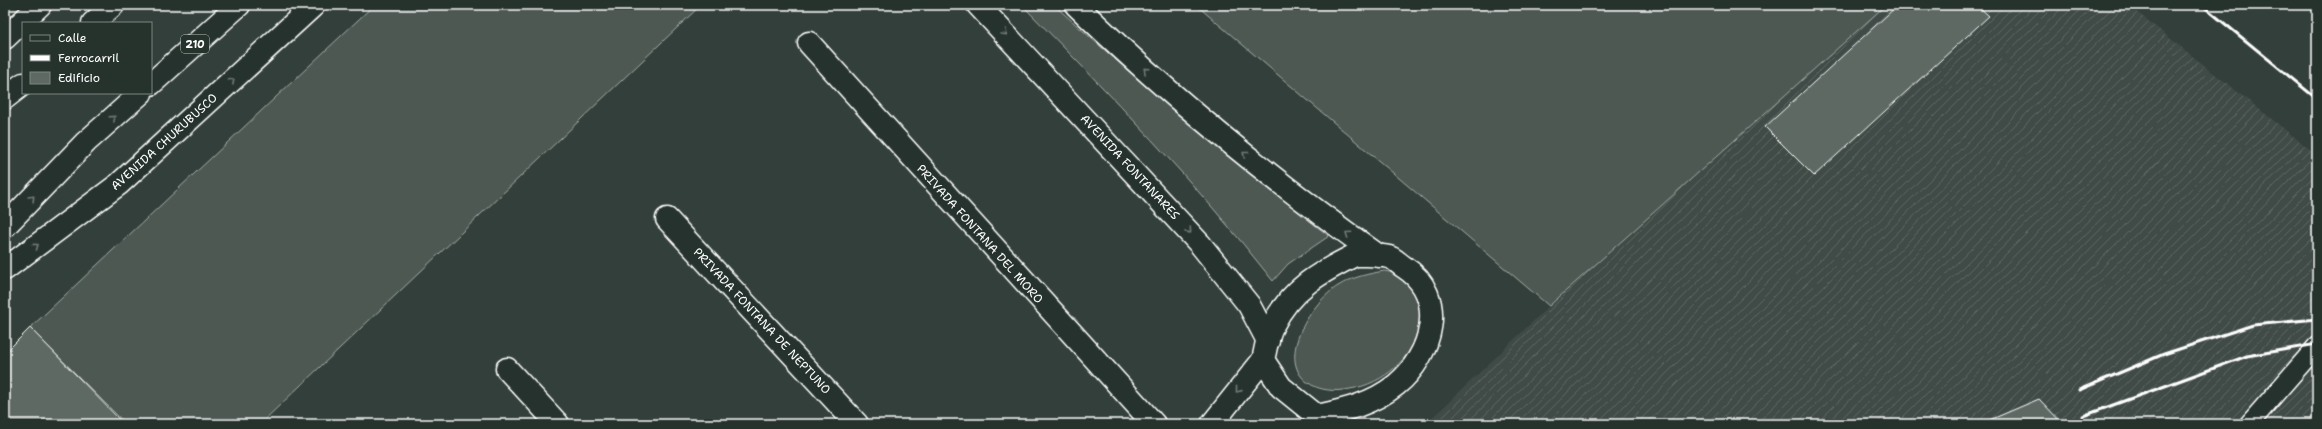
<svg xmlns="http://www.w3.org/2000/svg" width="2322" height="429" viewBox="0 0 2322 429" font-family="'Shantell Sans',sans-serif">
	<defs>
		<pattern id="industrial-furrows" width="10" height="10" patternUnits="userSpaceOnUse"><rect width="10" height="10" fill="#404c47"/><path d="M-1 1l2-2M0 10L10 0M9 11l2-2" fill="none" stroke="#5d6763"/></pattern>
	</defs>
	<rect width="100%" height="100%" fill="#333f3a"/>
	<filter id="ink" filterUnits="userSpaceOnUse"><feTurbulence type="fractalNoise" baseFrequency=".025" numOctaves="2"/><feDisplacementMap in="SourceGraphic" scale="8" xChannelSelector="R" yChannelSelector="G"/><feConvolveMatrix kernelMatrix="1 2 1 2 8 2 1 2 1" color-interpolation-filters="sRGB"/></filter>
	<g filter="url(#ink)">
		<path fill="url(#industrial-furrows)" d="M1886,5H2128L2317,155V424H1426L1549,306Z"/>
		<g fill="#4d5853" stroke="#a6aca9">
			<path d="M374,5H701L260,424H126L30,328Z"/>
			<path d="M1022,5H1054C1143,85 1234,163 1329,236L1288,264L1273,281C1196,183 1110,94 1022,5Z"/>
			<path d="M1196,5H1886L1549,306Z"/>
			<path d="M1384,271L1401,274L1422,293C1422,302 1423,314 1421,323C1414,357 1384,384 1350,389C1336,392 1319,391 1307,382C1275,357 1313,301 1338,286C1352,277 1368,274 1384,271Z"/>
		</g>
		<g fill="#5f6964" stroke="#fff">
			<path d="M1898,5H1977L1989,16L1814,176L1765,127Z"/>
			<path d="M30,328L124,424H5V353Z"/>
			<path d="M2039,399L2063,424H1983L1985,422Z"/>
		</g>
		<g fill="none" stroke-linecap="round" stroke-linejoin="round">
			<defs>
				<path id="lane" d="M2249,424L2317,346"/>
				<g id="street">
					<path d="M978,5L1200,244L1249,305L1268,341"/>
					<path d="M1076,5C1170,97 1272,180 1379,256"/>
					<path d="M809,43L1154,424"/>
					<path d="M667,219L857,424"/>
					<path d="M1355,255C1366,255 1379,254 1389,257C1394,258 1399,264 1404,267C1449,296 1432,356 1396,385C1372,404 1346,410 1317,416L1281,387L1263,360C1266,349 1267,335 1273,325C1291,288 1321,272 1355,255Z"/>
					<path d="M507,369L558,424"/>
					<path d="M1212,424L1263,360"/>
				</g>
				<g id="primary">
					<path d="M5,38L40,5"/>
					<path d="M5,269L119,184L314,5"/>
				</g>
				<g id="highway">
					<path d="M93,23L113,5"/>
					<path d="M151,84L239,5"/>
					<path d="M5,98L23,84"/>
					<path d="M5,226L86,142L141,93"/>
				</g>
			</defs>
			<use href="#lane" stroke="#fff" stroke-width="21"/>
			<use href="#street" stroke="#fff" stroke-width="25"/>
			<use href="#primary" stroke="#fff" stroke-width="25"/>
			<use href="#highway" stroke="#fff" stroke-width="25"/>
			<use href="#lane" stroke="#26332d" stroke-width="18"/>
			<use href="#street" stroke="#26332d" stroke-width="22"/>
			<use href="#primary" stroke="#26332d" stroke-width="22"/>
			<use href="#highway" stroke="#26332d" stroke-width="22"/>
			<g stroke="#fff" stroke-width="3">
				<path d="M2202,5L2317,99"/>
				<path d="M2079,390L2164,354L2253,325L2317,319"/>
				<path d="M2083,416L2247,356L2317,344"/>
			</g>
		</g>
		<defs><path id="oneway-chevron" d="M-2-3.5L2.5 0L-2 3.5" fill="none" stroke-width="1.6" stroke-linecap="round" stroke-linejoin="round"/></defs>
		<g stroke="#727a76">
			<use href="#oneway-chevron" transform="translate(1005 33) rotate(47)"/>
			<use href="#oneway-chevron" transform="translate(1146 70) rotate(-138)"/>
			<use href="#oneway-chevron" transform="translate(232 81) rotate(-43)"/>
			<use href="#oneway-chevron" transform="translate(113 118) rotate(-42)"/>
			<use href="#oneway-chevron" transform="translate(1245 154) rotate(-141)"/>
			<use href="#oneway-chevron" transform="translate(32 198) rotate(-46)"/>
			<use href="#oneway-chevron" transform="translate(1189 231) rotate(48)"/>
			<use href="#oneway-chevron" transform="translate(1348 234) rotate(-145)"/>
			<use href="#oneway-chevron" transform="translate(36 246) rotate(-36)"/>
			<use href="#oneway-chevron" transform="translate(1238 390) rotate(129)"/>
		</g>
	</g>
	<g text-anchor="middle" stroke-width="3.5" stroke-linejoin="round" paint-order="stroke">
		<rect fill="#26332d" stroke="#bec2c0" stroke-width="1" x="181" y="35" width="28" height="18" rx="3"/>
		<g font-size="11" font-weight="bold" fill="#fff">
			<text x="195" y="48">210</text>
		</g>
		<g font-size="12" fill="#fff" stroke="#26332d">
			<text transform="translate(164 142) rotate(-42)" y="4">AVENIDA CHURUBUSCO</text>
			<text transform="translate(1130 167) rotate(47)" y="4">AVENIDA FONTANARES</text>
			<text transform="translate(980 234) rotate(48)" y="4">PRIVADA FONTANA DEL MORO</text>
			<text transform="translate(762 321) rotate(47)" y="4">PRIVADA FONTANA DE NEPTUNO</text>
		</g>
	</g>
	<rect width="2322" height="429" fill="none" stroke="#26332d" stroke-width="20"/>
	<rect x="10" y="10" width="2302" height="409" fill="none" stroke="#fff" stroke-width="1.5" filter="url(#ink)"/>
	<rect x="22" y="22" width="130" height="72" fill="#26332d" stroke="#7d8581"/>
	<rect x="30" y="35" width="20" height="6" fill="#26332d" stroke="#7d8581"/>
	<text x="58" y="42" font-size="12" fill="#ffffff">Calle</text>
	<rect x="30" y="55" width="20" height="6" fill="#ffffff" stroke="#7d8581"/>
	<text x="58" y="62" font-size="12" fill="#ffffff">Ferrocarril</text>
	<rect x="30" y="72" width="20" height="12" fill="#5f6964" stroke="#7d8581"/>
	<text x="58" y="82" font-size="12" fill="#ffffff">Edificio</text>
</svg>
